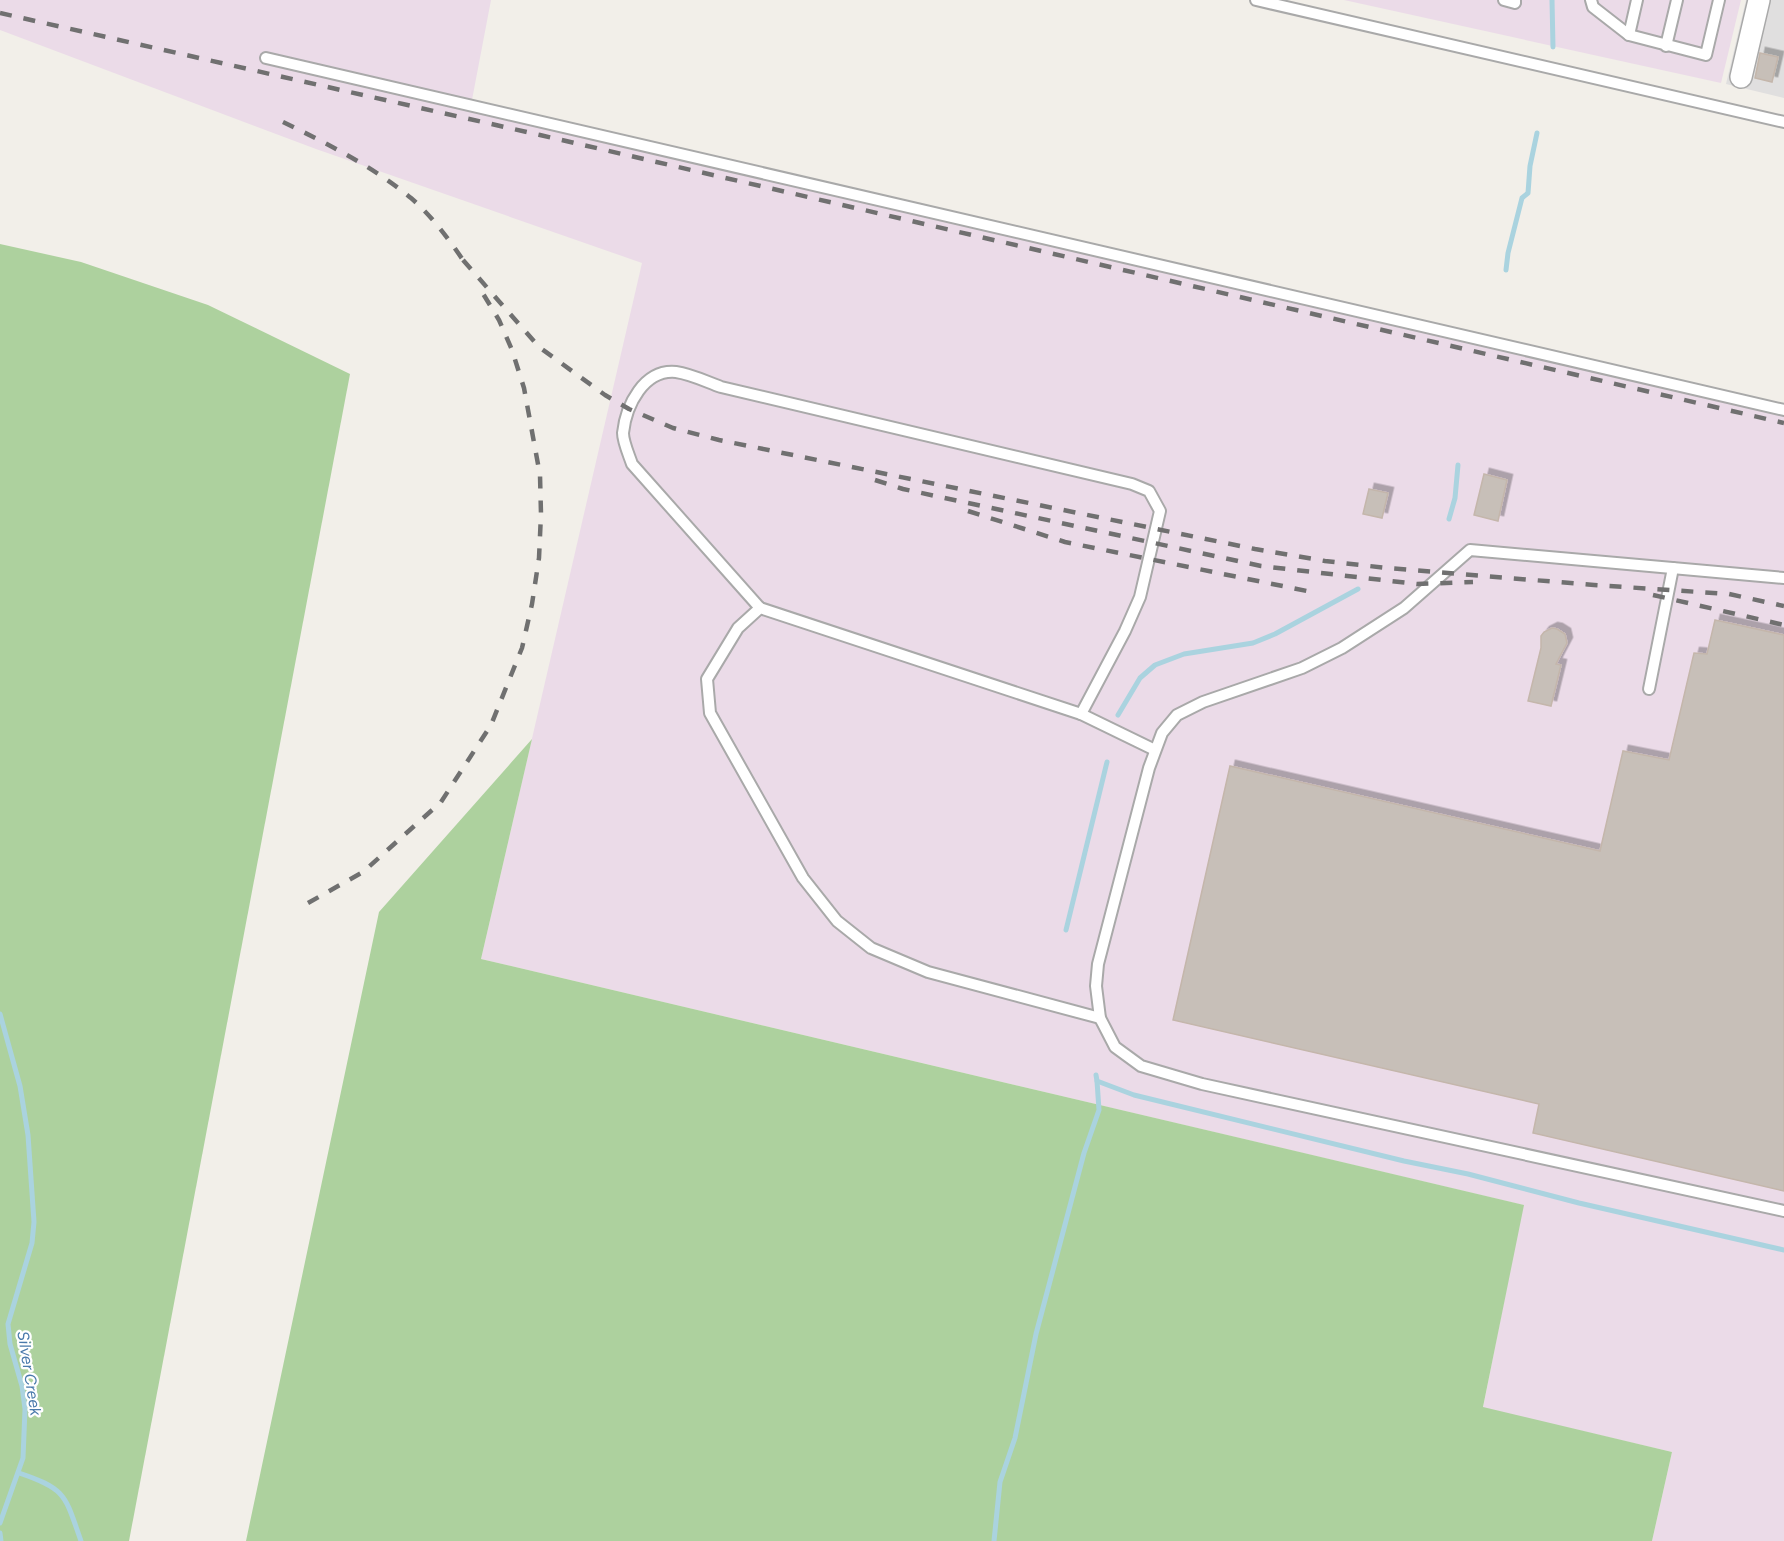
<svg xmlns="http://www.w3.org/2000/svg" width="1784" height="1541" viewBox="0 0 1784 1541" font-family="Figtree,sans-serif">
	<defs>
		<filter id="shadow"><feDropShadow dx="5.5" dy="-5.5" stdDeviation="0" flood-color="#0004"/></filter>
	</defs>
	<rect width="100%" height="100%" fill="#f2efe9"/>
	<path fill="#e0dfdf" d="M1746,0H1784V98L1726,84Z"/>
	<g fill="#ebdbe8">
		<path d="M0,0H491L471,105L1784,410V1541H1652L1672,1452L1483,1408L1523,1205L481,959L642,263L316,149L0,30Z"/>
		<path d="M1344,0H1741L1721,83Z"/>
	</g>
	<g fill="#add19e">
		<path d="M0,244L81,262L208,305L350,374L129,1541H0Z"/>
		<path d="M532,739L481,959L1524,1205L1483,1407L1672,1452L1652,1541H246L379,912Z"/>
	</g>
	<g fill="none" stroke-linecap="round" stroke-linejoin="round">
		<g stroke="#aad3df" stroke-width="5">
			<path d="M1552,0L1553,47"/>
			<path d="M1506,270L1508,253L1522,198L1528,193L1530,166L1537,133"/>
			<path d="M1449,519L1455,498L1458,465"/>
			<path d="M1118,715L1140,678L1155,665L1184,654L1253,643L1275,634L1358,589"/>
			<path d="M1066,930L1107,762"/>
			<path d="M0,1014L20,1086L28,1135L34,1222L32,1243L8,1324L10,1344L22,1386L25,1409L23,1458L0,1523"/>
			<path d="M1096,1075L1097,1081L1134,1095L1404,1161L1468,1174L1579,1203L1784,1250"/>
			<path d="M19,1473C67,1489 65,1496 81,1541"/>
			<path d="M0,1533L1,1541"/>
			<path d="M994,1541L1000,1482L1015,1438L1036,1334L1084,1153L1099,1110L1097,1081"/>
		</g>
	</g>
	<g fill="#c7bfb8" stroke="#c4b6ab" stroke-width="1.5" filter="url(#shadow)">
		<path d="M1760,53L1778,57L1772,82L1755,78Z"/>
		<path d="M1484,474L1507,480L1498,521L1474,515Z"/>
		<path d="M1369,489L1388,493L1382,518L1363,514Z"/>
		<path d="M1715,620L1784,635V1191L1533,1133L1539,1104L1173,1020L1230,766L1600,851L1623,751L1669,760L1694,653L1707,654Z"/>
		<path d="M1552,628L1557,629L1565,634L1567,643L1556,664L1561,665L1551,706L1528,701L1541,648V636L1544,632Z"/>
	</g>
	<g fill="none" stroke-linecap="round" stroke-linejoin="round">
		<defs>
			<g id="service">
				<path d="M1256,0L1784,122"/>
				<path d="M1504,0L1515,3V0"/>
				<path d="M1591,0L1593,7L1629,35L1706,55L1719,0"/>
				<path d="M1629,35L1637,0"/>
				<path d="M1666,46L1677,0"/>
				<path d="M266,58L1784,410"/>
				<path d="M1784,578L1470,550L1404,608L1342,648L1302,668L1203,702L1177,715L1162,733L1149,768L1098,964L1096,986L1100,1018L1115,1047L1141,1066L1202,1084L1784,1211"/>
				<path d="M760,608L632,464C629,455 623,442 623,433C626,405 644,369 676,372C691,374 707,382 721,387L1132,484L1149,491L1160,511L1140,597L1125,631L1081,714"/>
				<path d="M1649,689L1673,568"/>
				<path d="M1100,1018L928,972L871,948L837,921L803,878L710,713L707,679L738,628L760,608L1081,714L1155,750"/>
			</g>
			<path id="minor" d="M1741,77L1759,0"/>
		</defs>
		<use href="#service" stroke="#a9a9a9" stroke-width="14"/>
		<use href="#minor" stroke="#a9a9a9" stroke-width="24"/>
		<use href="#service" stroke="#fff" stroke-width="10"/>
		<use href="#minor" stroke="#fff" stroke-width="21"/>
		<g stroke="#707070" stroke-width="4.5" stroke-dasharray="12 12" stroke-linecap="butt">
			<path d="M0,13L540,135L1784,423"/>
			<path d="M283,122C328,144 372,166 411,198C433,217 451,242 467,266"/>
			<path d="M463,260L539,347L605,395L629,409L673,428L719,440L1255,549L1325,561L1387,568L1594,585L1729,594L1784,606"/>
			<path d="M875,480L903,489L1261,566L1417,584L1473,582"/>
			<path d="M968,511L1065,542L1312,592"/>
			<path d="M1653,595L1784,625"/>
			<path d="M308,903L363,872L441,802L491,725L522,648L532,604L539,558L541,514L540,475L524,388L512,350L499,320L482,292"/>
		</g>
	</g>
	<g text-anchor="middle" stroke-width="4.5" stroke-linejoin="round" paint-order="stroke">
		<g font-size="16" font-style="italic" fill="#4a7aab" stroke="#fff">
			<text transform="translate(30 1373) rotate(81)" y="6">Silver Creek</text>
		</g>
	</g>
</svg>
